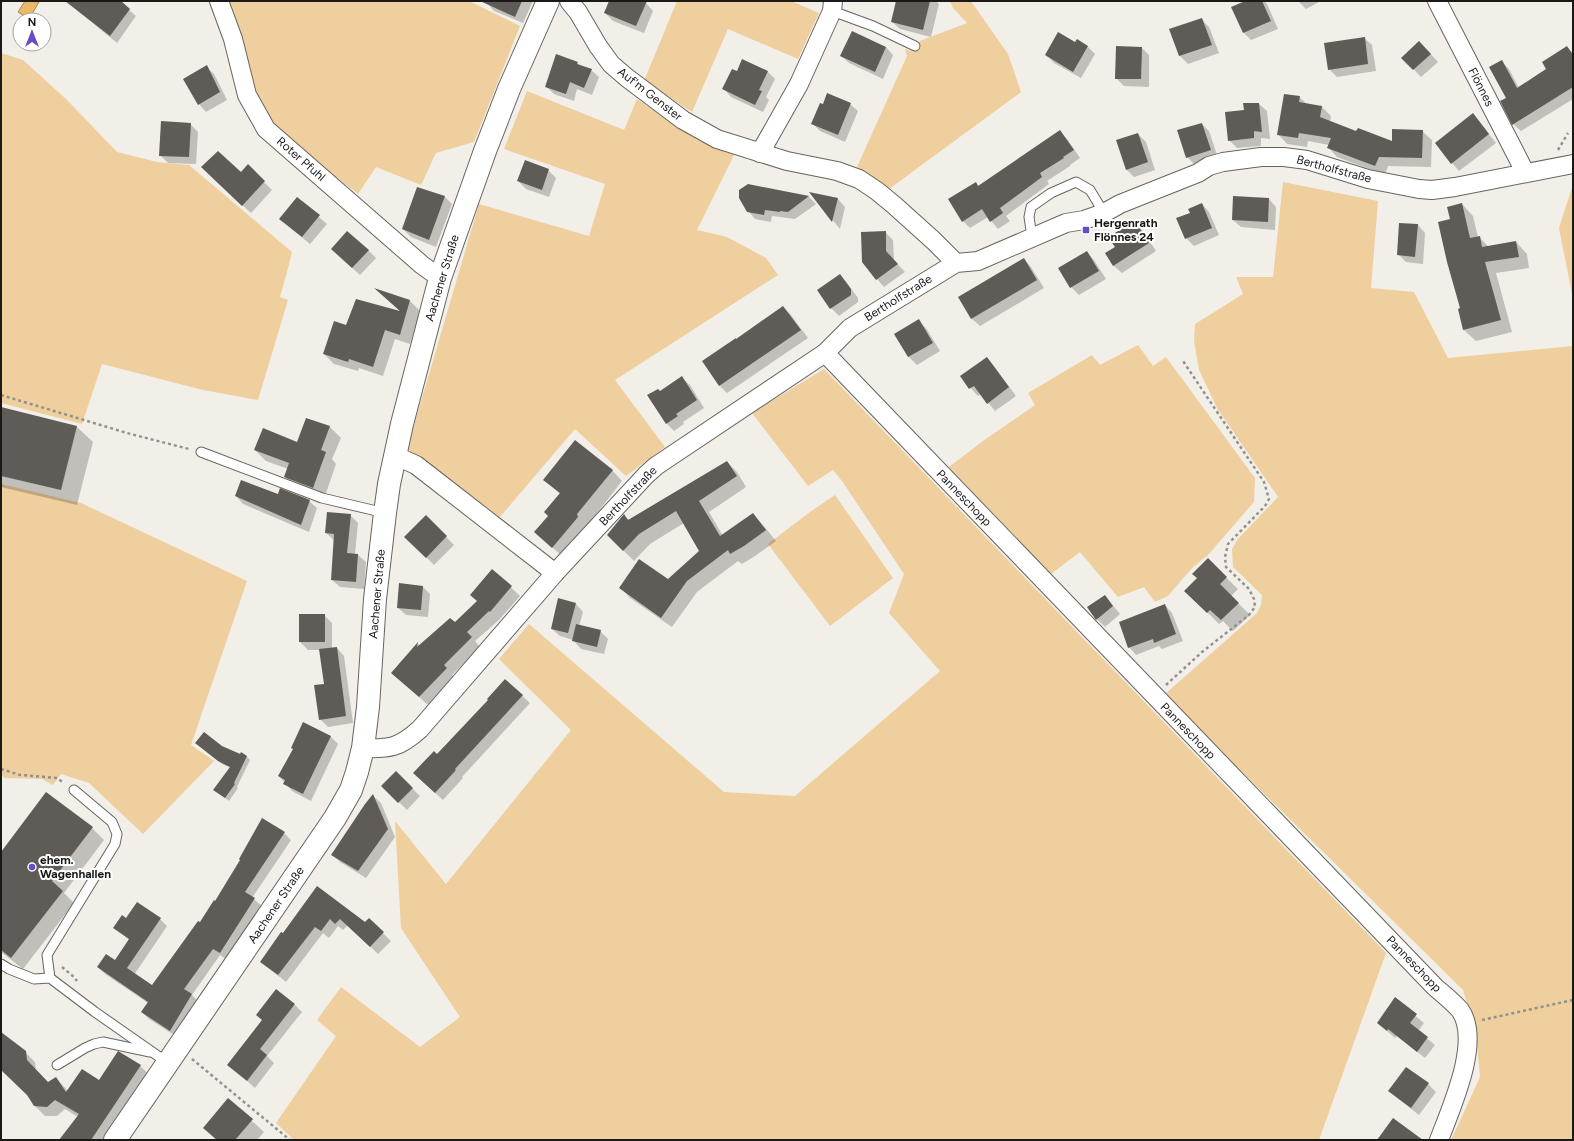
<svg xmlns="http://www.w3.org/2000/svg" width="1574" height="1141" viewBox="0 0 1574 1141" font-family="Figtree,sans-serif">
	<rect width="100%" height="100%" fill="#f2efe9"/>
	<g fill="#eecf9d">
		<path d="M228,1H469L520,26L474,142L436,153L421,185L376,167L358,194L274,129L255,95Z"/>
		<path d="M677,1H791L819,13L798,59L728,29L692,112L644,81Z"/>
		<path d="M950,1H971L1008,54L1021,92L889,189L857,167L907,56L905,49L914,52L920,41L967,23L953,8Z"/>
		<path d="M1,53L23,60L66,99L117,152L157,162L189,165L292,252L287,272L280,297L288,300L258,400L203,390L102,364L82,424L1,403Z"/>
		<path d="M527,91L624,130L637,99L682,130L735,153L697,230L727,237L766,258L778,275L615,380L665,447L626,476L575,429L500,517L407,449L479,204L589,236L605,184L504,149Z"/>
		<path d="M1283,182L1378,201L1371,288L1414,292L1448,358L1573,346V1140H1451L1480,1077L1476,1033L1463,990L1164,695L1257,613L1261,605L1262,595L1233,567L1232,549L1238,539L1278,497L1217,408L1199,370L1194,341L1195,324L1243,294L1236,277H1273Z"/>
		<path d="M1573,184V299L1559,228Z"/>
		<path d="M1138,345L1153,366L1166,357L1255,478L1254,502L1208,555L1192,568L1168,596L1155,602L1144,587L1118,597L1080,552L1051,574L949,467L983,441L1035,405L1028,393L1092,355L1100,365Z"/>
		<path d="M824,369L1386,953L1319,1140H294L276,1123L336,1036L317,1020L341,987L420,1047L460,1017L401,928L395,821L446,884L571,730L499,659L529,624L724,792L795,796L940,671L889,613L904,574L842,481L833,470L808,486L752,413Z"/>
		<path d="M1,484L81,503L247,581L191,745L214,761L143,834L89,783L61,774L53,785L42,779L5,778L1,775Z"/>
		<path d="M835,495L893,578L830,626L768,544L810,512Z"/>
	</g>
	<path fill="#e9b967" stroke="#ab894f" d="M25,1L39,2L29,19L18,12Z"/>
	<g fill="#0003">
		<path d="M73,1H119L136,16L117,43L78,11L71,4Z"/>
		<path d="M488,1H533L523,23L494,11L487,3Z"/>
		<path d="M610,1H641L646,3L653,11L644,33L613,21L605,13Z"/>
		<path d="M897,1H936L939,4L931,37L900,29L892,22Z"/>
		<path d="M1247,1H1264L1267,4L1278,29L1251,40L1244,33Z"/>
		<path d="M1298,1H1321L1306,9Z"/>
		<path d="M1201,19L1209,27L1219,53L1188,64L1180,56L1171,30Z"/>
		<path d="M1364,38L1372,45L1376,71L1337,77L1329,69Z"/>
		<path d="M1075,43L1088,47L1095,54L1081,78L1054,63L1046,55Z"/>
		<path d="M886,47L893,55L883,79L849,63L841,56Z"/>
		<path d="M1567,47L1573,53V99L1521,131L1513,124L1507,98L1502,62L1509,69L1519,88L1548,69Z"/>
		<path d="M1142,48L1149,55V87L1124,86L1116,78Z"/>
		<path d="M1427,50L1438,62L1421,77L1403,58Z"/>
		<path d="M577,63L581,66L591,70L599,77L592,95L577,89L574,101L554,94L546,86Z"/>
		<path d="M206,67L214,74L227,100L206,112L199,104Z"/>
		<path d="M767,71L775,79L766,97L769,100L763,112L731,97L724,89L737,72Z"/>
		<path d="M1299,97L1307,104L1322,107L1331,116L1330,122L1357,133L1393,143L1422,131L1432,140L1431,167L1388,166L1385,175L1337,157L1328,147L1329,145L1308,141L1307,147L1287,144L1278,134Z"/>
		<path d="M850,104L858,111L845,142L820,131L812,123Z"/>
		<path d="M1259,104L1267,111L1270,139L1261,138V146L1237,148L1229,140L1245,111Z"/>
		<path d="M1473,114L1496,143L1459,171L1452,163Z"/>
		<path d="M190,124L198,132L196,164L168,163L160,155Z"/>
		<path d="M1202,124L1209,131L1218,158L1195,165L1187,157Z"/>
		<path d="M1059,131L1067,139L1080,158L1070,165V166L1047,181L1049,184L1006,216L1010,221L998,229L988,217L970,228L963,221L976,183L979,186Z"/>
		<path d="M1138,134L1146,142L1155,170L1134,177L1126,169Z"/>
		<path d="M248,166L272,190L251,213L210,175L241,174Z"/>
		<path d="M548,170L556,178L549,197L526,189L518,181Z"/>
		<path d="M748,185L809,197L816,204L795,219L772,216L771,222L755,219L748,211Z"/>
		<path d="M811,194L838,199L845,207L840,229Z"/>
		<path d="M444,196L452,204L436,247L411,237L403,229Z"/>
		<path d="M297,198L327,224L310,244L288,226Z"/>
		<path d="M1269,199L1276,207L1275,230L1241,227L1233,220Z"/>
		<path d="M1202,204L1209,212L1219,235L1194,246L1186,238L1191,213Z"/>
		<path d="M1462,204L1473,216L1478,237H1479L1489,247L1516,242L1527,254L1529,268L1496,273L1512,332L1476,341L1464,330L1459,310L1461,309L1452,220Z"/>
		<path d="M1134,222L1142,230L1156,251L1122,273L1114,266L1106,253L1116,247Z"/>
		<path d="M1418,225L1425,233L1423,264L1406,262L1398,254Z"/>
		<path d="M885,232L893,240L894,260L905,272L884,287L877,279Z"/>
		<path d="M368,250L376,258L360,275L340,257Z"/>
		<path d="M1087,252L1094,260L1106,279L1079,295L1071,287Z"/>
		<path d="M1024,259L1031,267L1044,288L980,326L972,319L959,297Z"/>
		<path d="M840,275L847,283L858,298V302L839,316L831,308Z"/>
		<path d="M378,290L410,301L420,311L410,344L395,339L383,376L359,368L358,371L334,364L324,354L347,326L402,313Z"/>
		<path d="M783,307L791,315L808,338L727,393L720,386L703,361L737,340Z"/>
		<path d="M918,321L926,328L940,351L917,365L909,357L896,334Z"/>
		<path d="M987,358L994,366L1016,396L995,411L981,394L978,396L961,377Z"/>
		<path d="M682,378L690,385L704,408L683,422L684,424L674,431L666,423L660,392Z"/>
		<path d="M1,408L77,427L93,442L77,505L1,487Z"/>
		<path d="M307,419L330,427L341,438L332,459L336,464L324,499L296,488L285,477L288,469L266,461L255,450L298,443Z"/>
		<path d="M727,462L737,472L746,487L709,512L723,536L753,514L763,525L776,541L755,556L742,564L738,561L697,592L672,627L630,598L620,587L668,581L700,551L684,523L650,544L634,561L608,535L624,516L629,520Z"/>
		<path d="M612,470L622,481L563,557L535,532L549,516L560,494L545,480Z"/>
		<path d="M236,496H278L309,501L317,508L309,532L243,504Z"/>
		<path d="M350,515L358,523L355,554L358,555L366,562L364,589L340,587L332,580L335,541L326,533Z"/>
		<path d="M426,516L454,545L434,565L406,537Z"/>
		<path d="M1208,560L1238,589L1231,596L1250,615L1233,631L1223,621L1219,624L1186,591L1198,579Z"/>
		<path d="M492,570L520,596L499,620L475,641L480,647L452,675L455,677L428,705L392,673L418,644L420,646L455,624L478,602Z"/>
		<path d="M423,587L430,594L428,617L406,615L398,608Z"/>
		<path d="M1105,596L1120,614L1105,627L1097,619Z"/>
		<path d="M576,604L583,612L579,626L600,631L608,639L604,654L581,649L573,640L560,636L552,629Z"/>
		<path d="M1165,605L1172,613L1183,641L1162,649L1159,646L1136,655L1129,647Z"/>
		<path d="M324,615L332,623V649L337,648L344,656L353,723L328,727L320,719L325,685L320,650H308L300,642Z"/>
		<path d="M505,680L530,703L462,777L463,778L443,800L422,781L437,755L490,700Z"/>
		<path d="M330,736L338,744L311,801L292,791L279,776Z"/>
		<path d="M196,743L222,747L246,756L250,760L237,787L238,788L229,801L218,793L231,768L222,764Z"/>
		<path d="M396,773L420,796L407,810L383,786Z"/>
		<path d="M47,793L92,828L104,840L64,893L74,903L23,969L1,952V853Z"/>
		<path d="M373,796L381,803L395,837L366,878L340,862L332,855Z"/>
		<path d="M284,833L291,840L252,898L262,906L227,960L220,955L192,995L199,1002L177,1037L149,1019L142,1012L148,1003L105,974L98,967L115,962L130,940L115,928L127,920L160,919L167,926L134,975L152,986L216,902Z"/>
		<path d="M318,887L366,923L369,920L391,941L378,954L348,925L343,930L338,926L329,938L323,933L286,982L261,962Z"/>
		<path d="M1395,999L1424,1023L1418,1031L1435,1045L1425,1058L1397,1036L1395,1038L1378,1023Z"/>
		<path d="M295,1005L302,1012L267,1056L274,1063L255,1088L228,1064Z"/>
		<path d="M1,1040L25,1052L35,1062L36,1071L48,1083L56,1078L68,1091L140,1066L150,1075L107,1140H69L78,1117L65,1109L57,1116H45L35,1106L28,1095L1,1070Z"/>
		<path d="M1406,1068L1428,1084L1436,1092L1419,1115L1397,1098L1390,1091Z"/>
		<path d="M228,1099L264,1132L257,1140H216L205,1128Z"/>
	</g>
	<g fill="#5f5c57">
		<path d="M65,1H121L130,9L110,36Z"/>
		<path d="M480,1H522L515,17Z"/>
		<path d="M609,1H647L636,26L604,13Z"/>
		<path d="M896,1H930L923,30L891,22Z"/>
		<path d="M1245,1H1262L1271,21L1243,33L1231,7Z"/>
		<path d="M1202,18L1212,45L1179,56L1169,29Z"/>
		<path d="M852,31L886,47L875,72L840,56Z"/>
		<path d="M1058,32L1075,42L1077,39L1088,46L1073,72L1045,55Z"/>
		<path d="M1365,37L1368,64L1328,70L1324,43Z"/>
		<path d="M1419,41L1431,54L1413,70L1401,58Z"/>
		<path d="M1116,46L1142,47L1141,79H1115Z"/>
		<path d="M1567,46L1573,55V87L1512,125L1500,101L1506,98L1489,67L1502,60L1517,88L1546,69L1542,62Z"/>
		<path d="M556,54L578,62L577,64L592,69L584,88L570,82L566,94L545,87Z"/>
		<path d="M742,59L768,71L759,90L762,91L755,105L722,89L732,69L737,71Z"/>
		<path d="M207,65L220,92L198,105L183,79Z"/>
		<path d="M827,93L851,103L838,135L811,124L820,103L823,104Z"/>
		<path d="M1284,94L1300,96L1299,102L1322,106L1320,117L1356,131L1358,128L1392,141V129L1423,130L1422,158L1379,157L1375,166L1327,148L1331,138L1299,133L1298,138L1277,135Z"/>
		<path d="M1243,103H1259L1262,132L1254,131V138L1228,141L1225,112L1244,110Z"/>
		<path d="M1473,113L1489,134L1451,164L1435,143Z"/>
		<path d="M161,121L191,123L189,157L159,156Z"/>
		<path d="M1202,123L1211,150L1186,158L1177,130Z"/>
		<path d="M1060,130L1074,150L1063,157L1064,158L1040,173L1042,177L1000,208L1003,213L990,222L982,209L962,222L948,199L976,182L978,186Z"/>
		<path d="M1138,133L1148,162L1126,170L1116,140Z"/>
		<path d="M218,151L241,172L248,164L265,181L242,206L201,167Z"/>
		<path d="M525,160L549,169L542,190L517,181Z"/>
		<path d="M748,184L809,196L788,212L780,211V212L765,210L764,215L747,212L739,198V190Z"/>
		<path d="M417,187L445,196L429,240L402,229Z"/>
		<path d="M809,192L838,198L832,222Z"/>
		<path d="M1233,196L1269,198L1268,222L1232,220Z"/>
		<path d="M297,197L320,215L302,237L279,219Z"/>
		<path d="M1202,203L1212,228L1185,239L1176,218L1190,213L1188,209Z"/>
		<path d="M1462,203L1470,238L1480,236L1482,247L1516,241L1519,257L1485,262L1501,320L1463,330L1458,309L1460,308L1447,262L1438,222L1450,219L1447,207Z"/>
		<path d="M1135,221L1149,243L1113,266L1105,253L1115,247L1108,237Z"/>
		<path d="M1399,223L1418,224L1415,257L1397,255Z"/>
		<path d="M347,231L369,250L352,268L331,249Z"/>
		<path d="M886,231V251L898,264L876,280L862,262L861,232Z"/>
		<path d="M1087,251L1099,271L1070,288L1058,268Z"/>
		<path d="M1024,258L1037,280L971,319L958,297Z"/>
		<path d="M840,274L851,289V295L830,309L817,290Z"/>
		<path d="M374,288L410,300L400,335L385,330L373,367L349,359L348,362L323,354L334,321L346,325L356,299L400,311Z"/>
		<path d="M783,306L801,330L719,386L702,361L736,338V339Z"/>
		<path d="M919,319L933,343L908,357L894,334Z"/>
		<path d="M987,357L1009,387L987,404L974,386L969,389L960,376Z"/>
		<path d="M682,376L697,400L676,414L678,416L666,424L647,395L658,389L660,391Z"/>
		<path d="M1,407L77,426L61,490L1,476Z"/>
		<path d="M306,418L330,426L321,450L326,452L313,488L284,477L289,463L254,450L263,428L297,442Z"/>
		<path d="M575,440L613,470L577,514L578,517L552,548L534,532L548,516L544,512L560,493L543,480Z"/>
		<path d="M727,461L737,476L699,501L720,536L753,513L766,530L744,546L730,554L728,550L687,581L661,618L619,588L639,559L668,579L699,551L676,511L639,534L623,551L607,535L624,514L628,520Z"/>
		<path d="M241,480L278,494L280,488L310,500L301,525L235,496Z"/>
		<path d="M327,512L351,514L347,553L358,554L356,582L331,580L334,534L325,533Z"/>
		<path d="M426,515L447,536L426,558L404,537Z"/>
		<path d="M1208,558L1227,577L1220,584L1239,603L1221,620L1210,610L1207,613L1184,591L1197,578L1192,574Z"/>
		<path d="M492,569L512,586L490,612L489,611L467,632L472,637L444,665L447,668L419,697L391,673L418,642L417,647L450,618L455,622L477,601L470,595Z"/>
		<path d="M399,583L423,586L421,610L397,608Z"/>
		<path d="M1105,595L1113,606L1096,620L1087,607Z"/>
		<path d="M558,598L576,603L568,633L551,629Z"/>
		<path d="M1165,604L1176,634L1154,643L1153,639L1128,648L1119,622Z"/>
		<rect x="299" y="614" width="26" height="28"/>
		<path d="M576,624L601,630L597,647L572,641Z"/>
		<path d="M337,647L346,716L319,720L314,685L324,684L319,649Z"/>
		<path d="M505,679L523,695L455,769L456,770L435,793L413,773L434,751L437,754L488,700L487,699Z"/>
		<path d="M303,722L331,736L303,794L283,784L285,780L278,776L293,749L291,748Z"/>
		<path d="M204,732L222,746L240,754L241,752L247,756L234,783L235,784L225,798L213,790L230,767L218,761L195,743Z"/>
		<path d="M396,771L413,788L398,803L381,786Z"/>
		<path d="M46,792L93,827L52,881L63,891L11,958L1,950V852Z"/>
		<path d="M373,794L388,829L358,871L331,855L365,804Z"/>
		<path d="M262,818L285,832L245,892L255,898L220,953L213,949L184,989L192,994L170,1031L141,1012L148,1002L97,967L106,954L115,960L129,939L113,928L122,915L126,918L137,902L161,918L127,968L152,985L198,921L200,922L214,900L215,901L240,860L239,859Z"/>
		<path d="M317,886L365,922L369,918L384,932L370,947L340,919L335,924L330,919L321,931L315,927L278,975L260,962L281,932L283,933Z"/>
		<path d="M276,989L295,1004L260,1049L267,1055L247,1081L227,1065L262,1020L256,1015Z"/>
		<path d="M1395,997L1417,1014L1410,1023L1428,1037L1417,1052L1388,1029L1387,1031L1377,1023Z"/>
		<path d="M1,1032L26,1051L27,1060L48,1082L56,1077L66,1092L82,1069L99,1080L118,1051L141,1065L91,1140H59L79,1114L55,1100L47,1107L34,1106L27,1095L1,1070Z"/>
		<path d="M1406,1067L1429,1083L1411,1108L1388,1091Z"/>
		<path d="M228,1098L253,1119L235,1140H217L203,1128Z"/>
		<path d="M1393,1118L1423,1140H1377Z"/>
	</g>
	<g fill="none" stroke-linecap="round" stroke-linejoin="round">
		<defs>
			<g id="service">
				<path d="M832,11L873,26L915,46"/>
				<path d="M1032,237L1029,217L1031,207L1051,193L1076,182L1090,190L1104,213"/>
				<path d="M201,452L322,498L385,513"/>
				<path d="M1,964L9,969L34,979L50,978L95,1012L168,1063"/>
				<path d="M50,978L47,955L115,844L117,834L112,822L74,790"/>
				<path d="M57,1065L85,1048L94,1044L103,1042L150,1052"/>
			</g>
			<g id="minor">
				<path d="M219,1L233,39L247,95L266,129L422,265L440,278"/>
				<path d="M569,1L578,12L598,46L611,64L626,77L683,120L717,139L787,161L837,171L859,179L877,191L894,205L934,241L956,263"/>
				<path d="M1437,1L1525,172"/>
				<path d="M760,153L799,84L832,11L833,1"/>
				<path d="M825,353L1435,987C1443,994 1453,1002 1460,1010C1482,1041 1451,1108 1439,1140"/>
				<path d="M394,455L416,465L555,573"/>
				<path d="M363,748C390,749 399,748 420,729L555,573L646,475L656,466L825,353L850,328L956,263L978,261L1066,223L1084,220L1104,213L1120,204L1198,173L1209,166L1223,162L1261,157H1284L1307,160L1368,179L1419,189L1432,190L1455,187L1573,164"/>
			</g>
			<path id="tertiary" d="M115,1140L335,818L351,790L357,772L363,748L368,707L375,599L385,513L389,484L402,424L440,278L485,151L509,89L548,1"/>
		</defs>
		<use href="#service" stroke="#67645f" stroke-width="11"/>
		<use href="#minor" stroke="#67645f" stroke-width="20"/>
		<use href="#tertiary" stroke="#67645f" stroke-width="24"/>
		<g stroke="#93918d" stroke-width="2.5" stroke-dasharray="3 3" stroke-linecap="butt">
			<path d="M1558,150L1568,133"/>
			<path d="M1,395L127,433L189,449"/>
			<path d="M1166,685L1202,652L1249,615L1255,607L1254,599L1249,589L1226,567L1225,557L1228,544L1265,506L1269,499L1264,482L1183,361"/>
			<path d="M1,769L20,775L57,778L64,783"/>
			<path d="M62,967L74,977L77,981"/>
			<path d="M1482,1020L1573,1000"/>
			<path d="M192,1059L290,1140"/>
		</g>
		<use href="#service" stroke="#fff" stroke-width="9"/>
		<use href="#minor" stroke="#fff" stroke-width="18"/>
		<use href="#tertiary" stroke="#fff" stroke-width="22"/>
	</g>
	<g fill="#694cc5" stroke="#fff" stroke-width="1.5">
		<rect x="1082" y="226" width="8" height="8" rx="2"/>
		<circle cx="32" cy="867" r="4"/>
	</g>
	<g text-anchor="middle" stroke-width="4" stroke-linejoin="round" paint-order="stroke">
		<g font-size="12" fill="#1a1917" stroke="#fff">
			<text transform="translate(1481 87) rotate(63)" y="4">Flönnes</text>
			<text transform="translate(650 94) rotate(38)" y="4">Auf'm Genster</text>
			<text transform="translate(301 159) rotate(41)" y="4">Roter Pfuhl</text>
			<text transform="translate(1334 169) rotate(15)" y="4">Bertholfstraße</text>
			<text transform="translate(442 278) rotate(-73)" y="4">Aachener Straße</text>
			<text transform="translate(898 298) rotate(-32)" y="4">Bertholfstraße</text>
			<text transform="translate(628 496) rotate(-46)" y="4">Bertholfstraße</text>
			<text transform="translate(964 498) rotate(46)" y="4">Panneschopp</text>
			<text transform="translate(377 594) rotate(-85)" y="4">Aachener Straße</text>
			<text transform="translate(1188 731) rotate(46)" y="4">Panneschopp</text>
			<text transform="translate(276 905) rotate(-56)" y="4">Aachener Straße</text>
			<text transform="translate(1414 964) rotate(46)" y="4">Panneschopp</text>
		</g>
		<g font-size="12" font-weight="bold" fill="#1a1917" stroke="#fff" text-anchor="start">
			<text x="1094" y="227">Hergenrath<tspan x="1094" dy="14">Flönnes 24</tspan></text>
			<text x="40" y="864">ehem.<tspan x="40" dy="14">Wagenhallen</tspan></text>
		</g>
	</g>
	<rect width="1574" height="1141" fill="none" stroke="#1a1917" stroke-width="4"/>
	<g transform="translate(32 32)"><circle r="19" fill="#ffffff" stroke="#a3a3a2"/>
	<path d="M0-3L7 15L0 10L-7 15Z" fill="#694cc5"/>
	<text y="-6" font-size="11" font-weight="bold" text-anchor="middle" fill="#1a1917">N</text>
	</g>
</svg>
